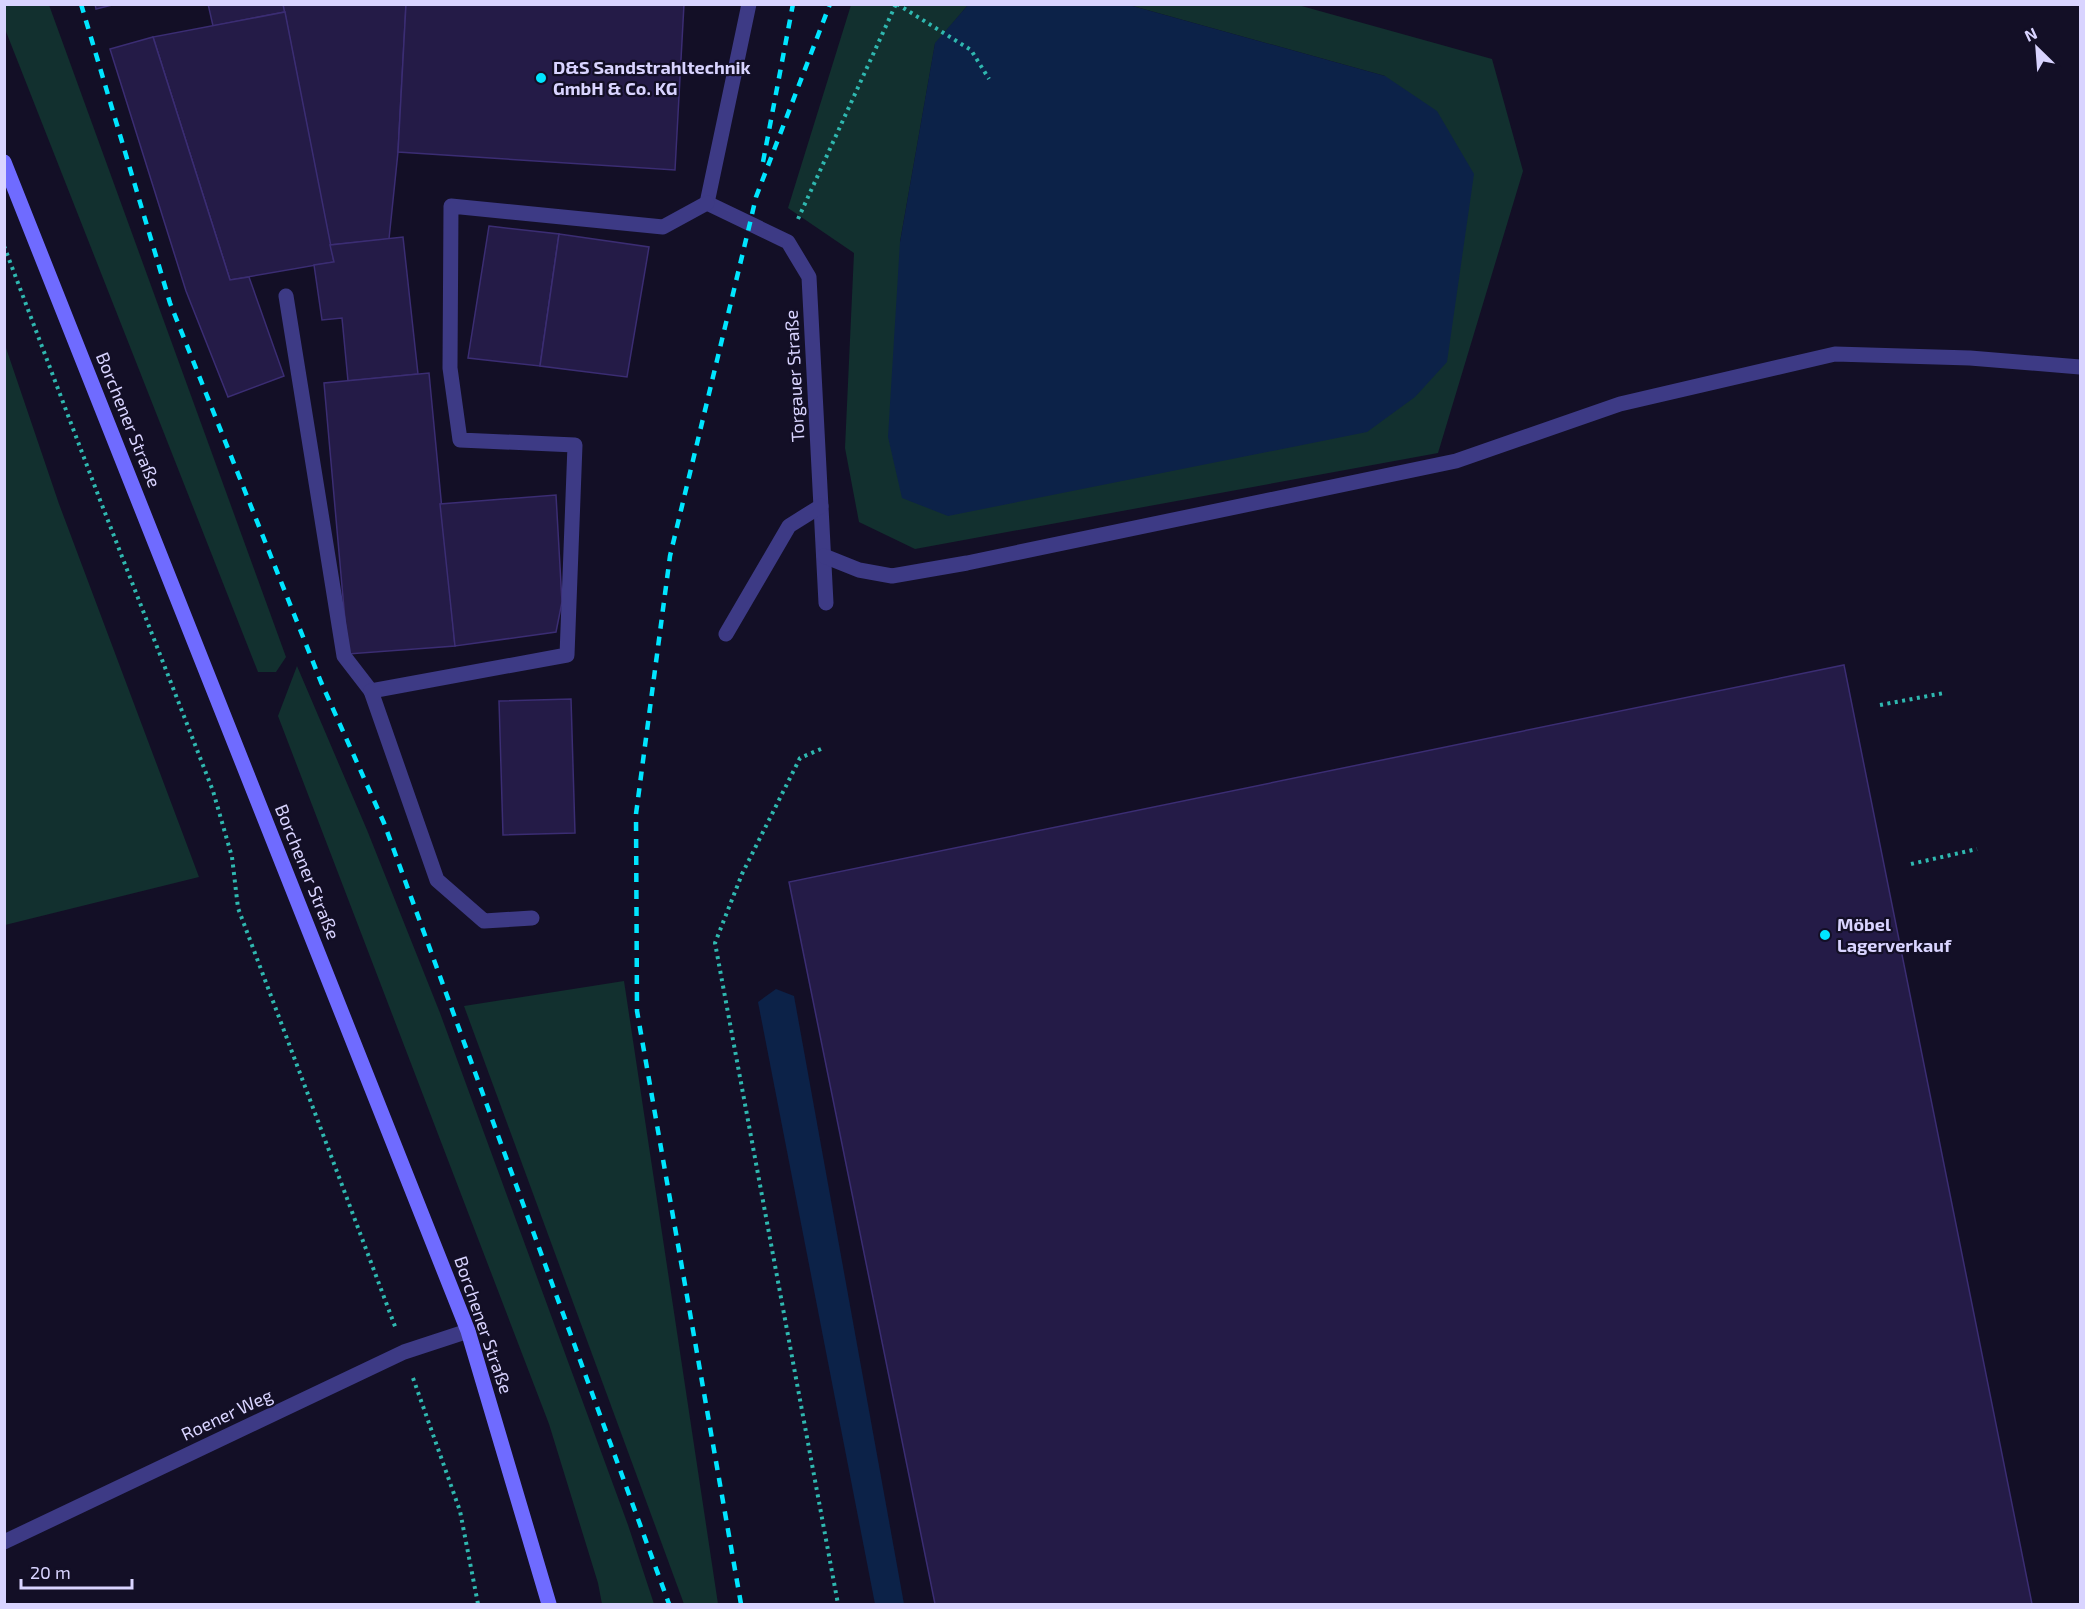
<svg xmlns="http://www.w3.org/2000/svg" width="2085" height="1609" viewBox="0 0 2085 1609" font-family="'Exo 2',sans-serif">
	<rect width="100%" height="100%" fill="#130f26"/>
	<g fill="#12302f">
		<path d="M5,4L49,5L286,657L276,672H258L5,29Z"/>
		<path d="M851,5H968L935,44L900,242L1385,76L1129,5H1298L1492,59L1523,171L1438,453L915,549L859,522L845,448L854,253L788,208Z"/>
		<path d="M5,345L59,504L199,877L5,925Z"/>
		<path d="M297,666L367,830L440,1013L628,1525L654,1604H602L598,1583L549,1424L278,716Z"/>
		<path d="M624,981L718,1604H684L464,1006Z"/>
	</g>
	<g fill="#0c2248">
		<path d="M968,5H1129L1385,76L1437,111L1474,174L1447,362L1415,397L1367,432L948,516L902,498L888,437L900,242L935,43Z"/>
		<path d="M776,989L794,996L904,1604H875L758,1002Z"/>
	</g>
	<g fill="#241b47" stroke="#3b2d73" stroke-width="1.5">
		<path d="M95,4H116L96,9Z"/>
		<path d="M208,4H283L285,12L213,26Z"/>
		<path d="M283,4H406L398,152L389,239L330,245Z"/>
		<path d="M406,4H684L675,170L398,152Z"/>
		<path d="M285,12L334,262L230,280L153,37Z"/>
		<path d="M153,37L230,280L249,277L284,376L228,397L186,291L110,49Z"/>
		<path d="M489,226L559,234L540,366L468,358Z"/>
		<path d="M559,234L649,247L627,377L540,366Z"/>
		<path d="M403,237L418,374L348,381L342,318L322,320L314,265L334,262L330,245Z"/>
		<path d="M429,373L455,646L348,654L324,383Z"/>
		<path d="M556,495L562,602L556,632L455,646L440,504Z"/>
		<path d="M1844,665L2032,1604H935L789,882Z"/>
		<path d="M571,699L575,833L503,835L499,701Z"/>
	</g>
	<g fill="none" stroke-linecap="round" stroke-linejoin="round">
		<g stroke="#2fb8b0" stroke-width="4" stroke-dasharray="3 4.5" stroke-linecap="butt">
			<path d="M897,4L971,50L989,79"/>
			<path d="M798,219L896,4"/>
			<path d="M4,246L100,500L213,791L232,857L238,908L396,1329"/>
			<path d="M1880,705L1944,693"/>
			<path d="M821,749L800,758L742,874L715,943L838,1604"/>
			<path d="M1911,864L1977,849"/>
			<path d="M413,1378L460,1511L478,1604"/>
		</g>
		<g stroke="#3d3a85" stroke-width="15">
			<path d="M707,203L788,242L809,277L826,603"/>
			<path d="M707,203L749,4"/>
			<path d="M286,296L344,656L371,691"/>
			<path d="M824,556L859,570L892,576L967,563L1456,461L1620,404L1835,354L1970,358L2080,367"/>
			<path d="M726,634L789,526L821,506"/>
			<path d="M532,918L484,921L437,880L371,691L567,655L575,445L460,440L450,368L451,206L663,227L707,203"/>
		</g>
		<path stroke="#3d3a85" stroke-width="15" d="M4,1542L404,1352L468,1331"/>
		<path stroke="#6f6bff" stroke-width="15" d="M4,162L468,1331L549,1604"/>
		<g stroke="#00e5ff" stroke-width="4.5" stroke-dasharray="9 8" stroke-linecap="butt">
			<path d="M81,4L170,303L321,682L384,823L669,1604"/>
			<path d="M763,162L793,4"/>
			<path d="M741,1604L637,1011L636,814L670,556L750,223L756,197L830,4"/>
		</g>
	</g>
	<g fill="#00e5ff" stroke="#130f26" stroke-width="2">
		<circle cx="541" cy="78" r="6"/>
		<circle cx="1825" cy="935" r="6"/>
	</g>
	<g text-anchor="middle" stroke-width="4.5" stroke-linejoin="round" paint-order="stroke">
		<g font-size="18" font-weight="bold" fill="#d9d4ff" stroke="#130f26" text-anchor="start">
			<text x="553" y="74">D&amp;S Sandstrahltechnik<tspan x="553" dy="21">GmbH &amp; Co. KG</tspan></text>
			<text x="1837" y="931">Möbel<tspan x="1837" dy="21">Lagerverkauf</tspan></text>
		</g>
		<g font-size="18" fill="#d9d4ff" stroke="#130f26">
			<text transform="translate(795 376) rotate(-93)" y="6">Torgauer Straße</text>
			<text transform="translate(128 420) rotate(68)" y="6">Borchener Straße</text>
			<text transform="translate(307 872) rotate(68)" y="6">Borchener Straße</text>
			<text transform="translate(483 1325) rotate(71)" y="6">Borchener Straße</text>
			<text transform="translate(227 1415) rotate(-25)" y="6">Roener Weg</text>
		</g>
	</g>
	<rect width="2085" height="1609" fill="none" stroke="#d9d4ff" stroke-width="12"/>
	<g transform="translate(2037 48) rotate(335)" stroke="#130f26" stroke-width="4.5" paint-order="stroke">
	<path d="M0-4.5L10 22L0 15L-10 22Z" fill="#d9d4ff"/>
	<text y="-9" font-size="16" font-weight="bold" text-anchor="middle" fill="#d9d4ff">N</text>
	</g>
	<path d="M21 1579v9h111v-9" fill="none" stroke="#d9d4ff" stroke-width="3"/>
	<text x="30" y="1579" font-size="18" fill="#d9d4ff" stroke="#130f26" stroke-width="4.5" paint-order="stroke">20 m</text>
</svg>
